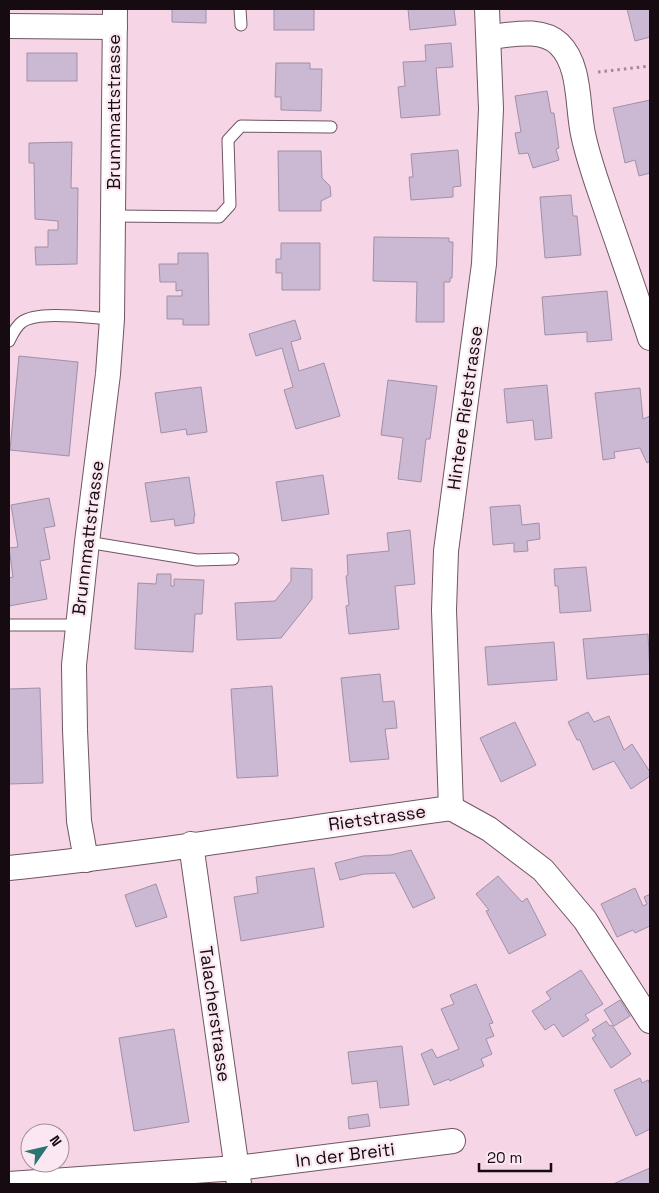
<svg xmlns="http://www.w3.org/2000/svg" width="659" height="1193" viewBox="0 0 659 1193" font-family="'Space Grotesk',sans-serif">
	<rect width="100%" height="100%" fill="#f6d6e6"/>
	<g fill="#cbb8d2" stroke="#a190a8">
		<path d="M172,9H206V23L172,22Z"/>
		<rect x="274" y="9" width="40" height="21"/>
		<path d="M408,9H454L456,25L410,30Z"/>
		<path d="M627,9H650V37L635,41Z"/>
		<path d="M451,43L453,67L436,68L440,115L401,118L398,87L405,86L403,62L426,61L425,45Z"/>
		<rect x="27" y="53" width="50" height="28"/>
		<path d="M276,63H310V69H322L321,111L281,110V97H275Z"/>
		<path d="M547,91L551,113H554L559,148L556,149L559,160L533,168L528,153L519,154L515,133L521,132L515,96Z"/>
		<path d="M650,100V173L639,176L635,160L625,163L613,108Z"/>
		<path d="M72,142L71,188H78L77,264L36,265L35,247H48V230H58V221L35,219L34,163H29V143Z"/>
		<path d="M458,150L461,186L453,187V197L411,200L409,177H413L411,154Z"/>
		<path d="M278,151H321L322,178L330,186L331,196L321,201V211H279Z"/>
		<path d="M571,195L573,216H577L581,255L545,258L540,197Z"/>
		<path d="M374,237L449,238V242H453L452,278H450V282H444V322H416L417,282L373,281Z"/>
		<path d="M281,243H320V290H282V273H276V259H281Z"/>
		<path d="M178,253H208L209,325H183V319H167V296H182V290L176,291V282H160L159,264H178Z"/>
		<path d="M607,291L612,340L587,342V332L545,335L542,297Z"/>
		<path d="M295,320L301,339L291,342L299,371L324,363L340,416L296,429L284,390L293,387L282,348L256,356L249,334Z"/>
		<path d="M19,356L78,362L69,456L10,450Z"/>
		<path d="M388,380L437,386L430,439H426L421,482L398,479L403,438L381,435Z"/>
		<path d="M547,385L552,438L535,440L533,420L507,423L504,389Z"/>
		<path d="M201,387L207,432L187,435L186,429L161,433L155,393Z"/>
		<path d="M640,388L643,419L650,416V461L647,463L640,448L614,452L615,458L603,460L595,393Z"/>
		<path d="M323,475L329,514L282,521L276,482Z"/>
		<path d="M189,477L195,516H194V523L175,526L174,519L151,522L145,483Z"/>
		<path d="M49,498L55,526L44,528L50,559L40,561L47,599L9,606V578L13,577L9,548L18,547L11,505Z"/>
		<path d="M520,505L522,525L539,523L540,539L527,541L528,551L514,552V543L493,545L490,507Z"/>
		<path d="M410,530L415,584L395,586L399,629L349,634L346,606L349,605L346,576L348,575L347,555L389,551L387,533Z"/>
		<path d="M586,567L591,611L560,613L558,586H555L554,569Z"/>
		<path d="M291,568L312,569V599L281,638L237,640L235,603L275,601L291,581Z"/>
		<path d="M157,574H171V586H174V579L204,580L202,614H195L193,652L135,649L138,583L156,584Z"/>
		<path d="M648,634L650,674L587,679L583,639Z"/>
		<path d="M554,642L557,680L488,685L485,647Z"/>
		<path d="M380,674L383,702L394,701L395,707L397,728L385,729L389,759L350,762L341,678Z"/>
		<path d="M272,686L278,776L237,778L231,689Z"/>
		<path d="M40,688L43,783L9,784V689Z"/>
		<path d="M588,712L594,722L609,716L624,750L632,744L650,772V776L631,789L614,761L593,770L580,740H577L568,722Z"/>
		<path d="M515,722L536,765L501,782L480,738Z"/>
		<path d="M411,850L435,898L413,908L395,873L364,874L340,880L335,863L363,856L391,855Z"/>
		<path d="M314,868L324,927L241,941L234,897L258,893L256,877Z"/>
		<path d="M498,876L522,902L527,898L546,935L509,954L486,911L489,910L476,894Z"/>
		<path d="M156,884L167,917L136,927L125,895Z"/>
		<path d="M635,888L643,906L647,904L644,897L650,894V926L635,933L633,930L617,937L601,904Z"/>
		<path d="M581,970L603,1004L585,1015L589,1020L563,1037L554,1024L545,1030L532,1011L551,999L546,992Z"/>
		<path d="M476,984L493,1023L489,1024L494,1036L486,1039L492,1054L481,1059L484,1066L450,1081L449,1079L434,1085L421,1054L432,1049L437,1058L459,1049L441,1009L454,1004L450,995Z"/>
		<path d="M620,1000L630,1016L614,1026L604,1010Z"/>
		<path d="M606,1021L610,1026L612,1025L631,1054L611,1068L592,1038L596,1036L592,1030Z"/>
		<path d="M174,1029L189,1122L134,1131L119,1038Z"/>
		<path d="M402,1046L409,1105L380,1108L377,1081L352,1084L348,1052Z"/>
		<path d="M640,1078L642,1083L648,1080L650,1085V1129L636,1136L614,1090Z"/>
		<path d="M368,1114L370,1126L349,1129L348,1117Z"/>
		<path d="M650,1168V1184H613Z"/>
	</g>
	<g fill="none" stroke-linecap="round" stroke-linejoin="round">
		<defs>
			<g id="service">
				<path d="M240,9L241,25"/>
				<path d="M114,216L219,217L230,205L228,140L241,126L331,127"/>
				<path d="M9,341C12,335 16,326 22,322C38,310 91,318 112,319"/>
				<path d="M87,542L197,560L233,559"/>
				<path d="M9,625H78"/>
			</g>
			<g id="minor">
				<path d="M9,26L115,27"/>
				<path d="M489,37C511,35 541,27 559,44C581,65 577,106 583,134C589,163 600,191 609,218C623,258 637,298 650,338"/>
				<path d="M451,808L444,610L446,551L484,264L491,109L487,9"/>
				<path d="M191,844L239,1184"/>
				<path d="M86,860L79,821L75,730L74,665L87,542L108,374L112,319L115,9"/>
				<path d="M9,868C157,853 304,828 451,808L489,829L543,870L585,920L650,1021"/>
				<path d="M9,1184L237,1168L453,1141"/>
			</g>
		</defs>
		<use href="#service" stroke="#705563" stroke-width="13"/>
		<use href="#minor" stroke="#705563" stroke-width="26"/>
		<path stroke="#a08994" stroke-width="3" stroke-dasharray="2.5 4" stroke-linecap="butt" d="M598,72L650,66"/>
		<use href="#service" stroke="#fff" stroke-width="11"/>
		<use href="#minor" stroke="#fff" stroke-width="24"/>
	</g>
	<g text-anchor="middle" stroke-width="4.5" stroke-linejoin="round" paint-order="stroke">
		<g font-size="18" fill="#150b10" stroke="#fbe7f1">
			<text transform="translate(114 112) rotate(-90)" y="6">Brunnmattstrasse</text>
			<text transform="translate(465 408) rotate(-82)" y="6">Hintere Rietstrasse</text>
			<text transform="translate(88 538) rotate(-83)" y="6">Brunnmattstrasse</text>
			<text transform="translate(377 818) rotate(-8)" y="6">Rietstrasse</text>
			<text transform="translate(215 1014) rotate(82)" y="6">Talacherstrasse</text>
			<text transform="translate(345 1155) rotate(-7)" y="6">In der Breiti</text>
		</g>
	</g>
	<rect width="659" height="1193" fill="none" stroke="#150b10" stroke-width="20"/>
	<g transform="translate(45 1148) rotate(56)"><circle r="24" fill="#fbe7f1" stroke="#9f8f97"/>
	<path d="M0-4L9 19L0 12L-9 19Z" fill="#2a7474"/>
	<text y="-8" font-size="14" font-weight="bold" text-anchor="middle" fill="#150b10">N</text>
	</g>
	<path d="M479 1163v8h72v-8" fill="none" stroke="#150b10" stroke-width="2.5"/>
	<text x="487" y="1163" font-size="15" fill="#150b10" stroke="#fbe7f1" stroke-width="4" paint-order="stroke">20 m</text>
</svg>
